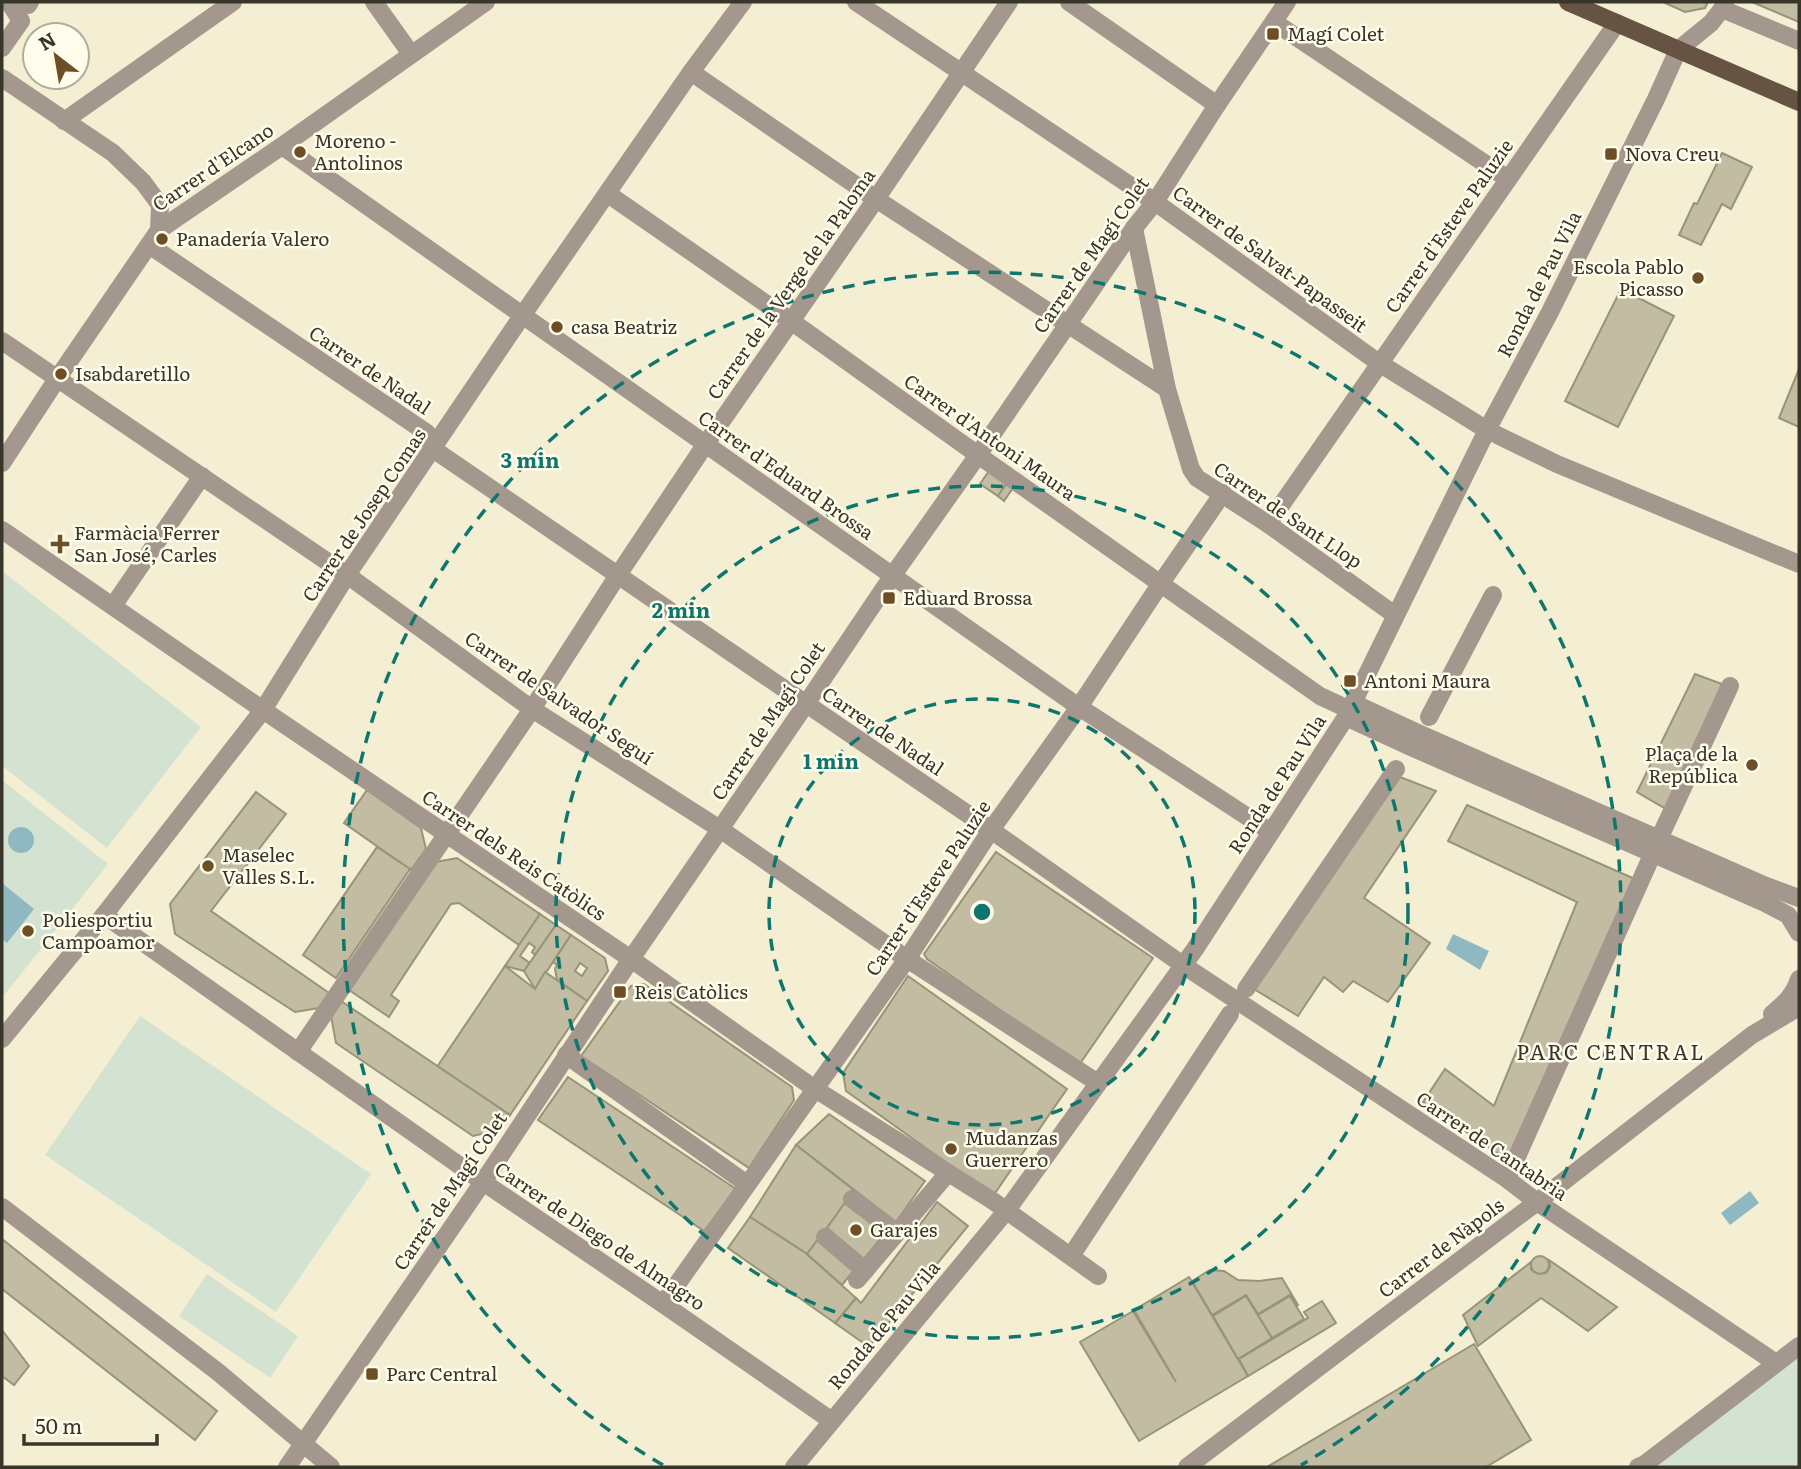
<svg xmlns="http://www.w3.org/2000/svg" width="1801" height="1469" viewBox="0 0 1801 1469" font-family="Literata,serif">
	<rect width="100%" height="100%" fill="#f4efd3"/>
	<g fill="#d4e3d1">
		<path d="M2,571L201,727L107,848L2,766Z"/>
		<path d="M2,780L108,864L2,998Z"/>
		<path d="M140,1016L371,1174L276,1312L45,1155Z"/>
		<path d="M207,1274L298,1336L270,1378L179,1316Z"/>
		<path d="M1799,1346V1467H1638Z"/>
	</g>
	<g fill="#90b8c1">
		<circle cx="21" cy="840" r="13"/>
		<path d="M2,883L34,909L7,943L2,939Z"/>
		<path d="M1453,934L1489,951L1480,970L1446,949Z"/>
		<path d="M1750,1191L1759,1203L1730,1225L1721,1213Z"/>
	</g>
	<g fill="#c2bda2" stroke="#989379" stroke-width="2" fill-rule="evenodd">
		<path d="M1663,2H1708L1705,8L1685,12Z"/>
		<path d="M1752,2H1799V22Z"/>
		<path d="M1722,153L1752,167L1731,209L1722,204L1701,245L1679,235L1694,203L1697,204Z"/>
		<path d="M1621,289L1674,316L1618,427L1565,401Z"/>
		<path d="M1799,369V427L1779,418Z"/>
		<path d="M989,471L1007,483L998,496L980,484Z"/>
		<path d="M1007,483L1013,488L1004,501L998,496Z"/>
		<path d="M1695,674L1722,684L1666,809L1637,792Z"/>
		<path d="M1400,777L1436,791L1364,898L1430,943L1388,1002L1353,981L1343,992L1324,977L1298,1016L1254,989Z"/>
		<path d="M367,790L421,828L426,849L411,870L344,823Z"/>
		<path d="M256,792L286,814L211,911L332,995L325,1007L295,1012L175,934L170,904Z"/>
		<path d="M1467,805L1635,879L1507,1160L1423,1102L1445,1069L1494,1106L1577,902L1448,841Z"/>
		<path d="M377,847L410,869L336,978L303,955Z"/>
		<path d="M996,852L1153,958L1079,1065L927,959L924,954Z"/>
		<path d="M457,858L540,914L519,945L459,903L451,904L391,995L399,1001L389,1017L349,990L436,862Z"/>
		<path d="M540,914L556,925L535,955L532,952L535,947L529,943L520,956L530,963L524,971L505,966Z"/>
		<path d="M556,925L571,935L535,989L524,971Z"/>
		<path d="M571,935L605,958L608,971L587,1001L557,980L555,969L557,965L553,962ZM580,963L587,968L582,976L575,971Z"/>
		<path d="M505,966L535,989L545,972L587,1001L510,1115L437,1067Z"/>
		<path d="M908,976L1067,1089L993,1196L846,1091L843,1073Z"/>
		<path d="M644,984L792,1087L794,1100L749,1168L581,1056L631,986Z"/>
		<path d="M341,1001L510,1115L499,1130L473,1136L336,1043L331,1016Z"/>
		<path d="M568,1077L736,1189L704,1231L538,1120Z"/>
		<path d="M829,1114L925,1181L896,1222L796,1145Z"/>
		<path d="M796,1145L855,1191L807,1254L750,1217Z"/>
		<path d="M846,1201L885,1233L864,1259L827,1228Z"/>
		<path d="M937,1202L968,1226L869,1347L835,1323L856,1298L861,1303Z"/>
		<path d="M750,1217L807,1254L856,1298L835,1323L728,1248Z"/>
		<path d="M819,1238L856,1268L842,1285L807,1254Z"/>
		<path d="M2,1239L217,1411L195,1440L2,1289Z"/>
		<circle cx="1540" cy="1265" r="9"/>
		<path d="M1549,1260L1617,1307L1588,1331L1541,1298L1478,1346L1463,1315L1531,1262V1269L1534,1272L1539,1274L1546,1273L1550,1267Z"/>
		<path d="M1210,1270L1224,1271L1238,1280L1259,1281L1282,1278L1298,1305L1296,1306L1290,1295L1258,1314L1246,1295L1212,1315L1192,1281Z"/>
		<path d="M1189,1277L1248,1376L1139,1441L1080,1342L1133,1311L1176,1382L1134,1310Z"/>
		<path d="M1246,1296L1272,1338L1238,1359L1213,1316Z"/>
		<path d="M1290,1296L1304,1319L1272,1338L1258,1315Z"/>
		<path d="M1322,1301L1336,1323L1248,1376L1239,1359L1308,1318L1304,1312Z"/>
		<path d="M2,1330L29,1366L14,1385L2,1376Z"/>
		<path d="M1474,1344L1531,1440L1486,1467H1267Z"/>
	</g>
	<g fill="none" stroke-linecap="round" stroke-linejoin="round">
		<g stroke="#a4988e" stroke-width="18">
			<path d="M9,2L28,5L30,2"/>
			<path d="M374,2L411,54"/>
			<path d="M856,2L1155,202L1379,363L1487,430L1557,464L1799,564"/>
			<path d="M1069,2L1217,105"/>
			<path d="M1722,9L1799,41"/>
			<path d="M1274,22L1508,179"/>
			<path d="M2,48L21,21L9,2"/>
			<path d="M691,72L876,199L1167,389"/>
			<path d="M2,78L113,153L143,182L160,205L159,230"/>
			<path d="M64,121L233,2"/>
			<path d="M282,146L1079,707L1271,832"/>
			<path d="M608,194L791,321L978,455L1320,696L1350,710"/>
			<path d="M1134,228L1167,389L1191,469L1197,478L1268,524L1395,615"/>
			<path d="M149,245L427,433L433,449L991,830L1183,965L1507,1179L1537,1202L1776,1363"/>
			<path d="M2,341L347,575L532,709L720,829L907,959L1098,1083"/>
			<path d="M2,463L57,379L159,230L282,146L486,2"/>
			<path d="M1268,524L1617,23"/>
			<path d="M2,530L263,710L631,959L815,1089L993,1201L1098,1276"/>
			<path d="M113,606L202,476"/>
			<path d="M1353,703L1420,734L1766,886L1799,898"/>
			<path d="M1346,717L1411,747L1765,903L1788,915L1799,933"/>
			<path d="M1429,717L1493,595"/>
			<path d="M1659,839L1730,686"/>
			<path d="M104,915L483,1182L663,1304L832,1421"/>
			<path d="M1246,989L1396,769"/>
			<path d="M1772,1014C1784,1004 1794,995 1799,979"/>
			<path d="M2,1039L104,915L263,710L347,575L522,316L691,72L743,2"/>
			<path d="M298,1052L532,709L618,575L705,445L876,199L1009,2"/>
			<path d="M566,1055L747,1184"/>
			<path d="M1507,1179L1653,853"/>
			<path d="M852,1199L897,1233"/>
			<path d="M2,1207L218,1372L331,1467"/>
			<path d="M825,1237L865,1271"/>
			<path d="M1071,1256L1230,1014"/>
			<path d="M857,1280L948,1173"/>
			<path d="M663,1304L907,959L991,830L1079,707L1161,583L1223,493"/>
			<path d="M287,1467L483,1182L631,959L806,704L893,575L978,455L1134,228L1155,202L1217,105L1287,2"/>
			<path d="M794,1467L1007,1210L1195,949L1346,717L1487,430L1550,312L1656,99L1678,50L1711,23L1722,9L1725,2"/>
			<path d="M1187,1467L1537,1202L1752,1035L1799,1007"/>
			<path d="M1638,1467L1645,1464L1799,1346"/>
		</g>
		<path stroke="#665341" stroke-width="18" d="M1568,2L1799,102"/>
	</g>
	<g fill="none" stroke="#0f766e" stroke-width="3.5" stroke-dasharray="12 9">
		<circle cx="982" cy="912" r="213"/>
		<circle cx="982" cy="912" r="426"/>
		<path d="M663 1465A639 639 0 1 1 1301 1465"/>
	</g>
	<g fill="#6e4e24" stroke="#fffceb" stroke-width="2.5">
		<rect x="1266" y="27" width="14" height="14" rx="3.5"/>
		<circle cx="300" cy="152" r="7"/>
		<rect x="1604" y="147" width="14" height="14" rx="3.5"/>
		<circle cx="162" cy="239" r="7"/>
		<circle cx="1698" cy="278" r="7"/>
		<circle cx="557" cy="327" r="7"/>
		<circle cx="61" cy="374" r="7"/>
		<path d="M56.5 533.5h7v7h7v7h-7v7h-7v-7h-7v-7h7z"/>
		<rect x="882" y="591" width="14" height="14" rx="3.5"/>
		<rect x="1343" y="674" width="14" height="14" rx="3.5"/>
		<circle cx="1752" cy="765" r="7"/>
		<circle cx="208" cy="866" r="7"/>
		<circle cx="28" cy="931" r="7"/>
		<rect x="613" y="985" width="14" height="14" rx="3.5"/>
		<circle cx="951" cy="1149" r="7"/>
		<circle cx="856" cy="1230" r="7"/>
		<rect x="365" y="1367" width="14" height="14" rx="3.5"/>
	</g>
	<g text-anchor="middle" stroke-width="5" stroke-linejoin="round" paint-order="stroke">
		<g font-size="19" fill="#38362b" stroke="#fffceb" text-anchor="start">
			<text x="1287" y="41">Magí Colet</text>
			<text x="314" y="148">Moreno -<tspan x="314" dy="22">Antolinos</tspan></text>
			<text x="1625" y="161">Nova Creu</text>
			<text x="176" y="246">Panadería Valero</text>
			<text x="1684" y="274" text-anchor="end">Escola Pablo<tspan x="1684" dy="22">Picasso</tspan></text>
			<text x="571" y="334">casa Beatriz</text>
			<text x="75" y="381">Isabdaretillo</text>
			<text x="74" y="540">Farmàcia Ferrer<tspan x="74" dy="22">San José, Carles</tspan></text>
			<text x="903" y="605">Eduard Brossa</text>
			<text x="1364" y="688">Antoni Maura</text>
			<text x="1738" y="761" text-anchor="end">Plaça de la<tspan x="1738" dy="22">República</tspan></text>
			<text x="222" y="862">Maselec<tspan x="222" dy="22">Valles S.L.</tspan></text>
			<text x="42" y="927">Poliesportiu<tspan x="42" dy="22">Campoamor</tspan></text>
			<text x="634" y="999">Reis Catòlics</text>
			<text x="965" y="1145">Mudanzas<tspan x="965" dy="22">Guerrero</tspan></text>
			<text x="870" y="1237">Garajes</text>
			<text x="386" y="1381">Parc Central</text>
		</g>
		<g font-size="19" fill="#38362b" stroke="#fffceb">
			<text transform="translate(213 167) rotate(-34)" y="7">Carrer d'Elcano</text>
			<text transform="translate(1449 226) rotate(-55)" y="7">Carrer d'Esteve Paluzie</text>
			<text transform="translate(1091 255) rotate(-55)" y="7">Carrer de Magí Colet</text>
			<text transform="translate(1270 259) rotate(36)" y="7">Carrer de Salvat-Papasseit</text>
			<text transform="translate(791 284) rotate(-55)" y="7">Carrer de la Verge de la Paloma</text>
			<text transform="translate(1539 284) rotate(-63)" y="7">Ronda de Pau Vila</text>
			<text transform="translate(370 370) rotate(34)" y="7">Carrer de Nadal</text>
			<text transform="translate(990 437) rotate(35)" y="7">Carrer d'Antoni Maura</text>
			<text transform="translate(786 475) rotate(35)" y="7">Carrer d'Eduard Brossa</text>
			<text transform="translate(364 515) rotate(-56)" y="7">Carrer de Josep Comas</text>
			<text transform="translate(1288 515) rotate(34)" y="7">Carrer de Sant Llop</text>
			<text transform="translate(559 698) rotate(34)" y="7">Carrer de Salvador Seguí</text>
			<text transform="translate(768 721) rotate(-56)" y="7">Carrer de Magí Colet</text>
			<text transform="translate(883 731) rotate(34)" y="7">Carrer de Nadal</text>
			<text transform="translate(1277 784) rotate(-57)" y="7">Ronda de Pau Vila</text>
			<text transform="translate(514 855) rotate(34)" y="7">Carrer dels Reis Catòlics</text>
			<text transform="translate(928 888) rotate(-56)" y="7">Carrer d'Esteve Paluzie</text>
			<text transform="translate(1492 1146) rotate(34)" y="7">Carrer de Cantabria</text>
			<text transform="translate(450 1191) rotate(-56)" y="7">Carrer de Magí Colet</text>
			<text transform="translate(600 1236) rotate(34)" y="7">Carrer de Diego de Almagro</text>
			<text transform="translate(1441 1248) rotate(-37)" y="7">Carrer de Nàpols</text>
			<text transform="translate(884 1325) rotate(-50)" y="7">Ronda de Pau Vila</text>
		</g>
		<g font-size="21" letter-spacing="2" fill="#38362b" stroke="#fffceb">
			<text x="1611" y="1060">PARC CENTRAL</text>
		</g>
	</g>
	<circle cx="982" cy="912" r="10" fill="#0f766e" stroke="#fffceb" stroke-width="3.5"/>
	<g font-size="21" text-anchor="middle" font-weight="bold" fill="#0f766e" stroke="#fffceb" stroke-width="5" stroke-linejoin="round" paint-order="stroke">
		<text x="530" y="468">3 min</text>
		<text x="681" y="618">2 min</text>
		<text x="831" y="769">1 min</text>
	</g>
	<rect width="1801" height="1469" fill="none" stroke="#38362b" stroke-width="7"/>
	<g transform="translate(56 56) rotate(329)"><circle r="33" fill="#fffceb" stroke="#afad9e" stroke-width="2"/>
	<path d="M0-5L12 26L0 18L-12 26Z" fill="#6e4e24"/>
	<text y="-10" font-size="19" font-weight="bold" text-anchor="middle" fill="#38362b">N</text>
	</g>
	<path d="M24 1434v10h133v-10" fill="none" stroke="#38362b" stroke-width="3.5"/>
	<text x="35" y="1434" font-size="21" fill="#38362b" stroke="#fffceb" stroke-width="5" paint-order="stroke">50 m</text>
</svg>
